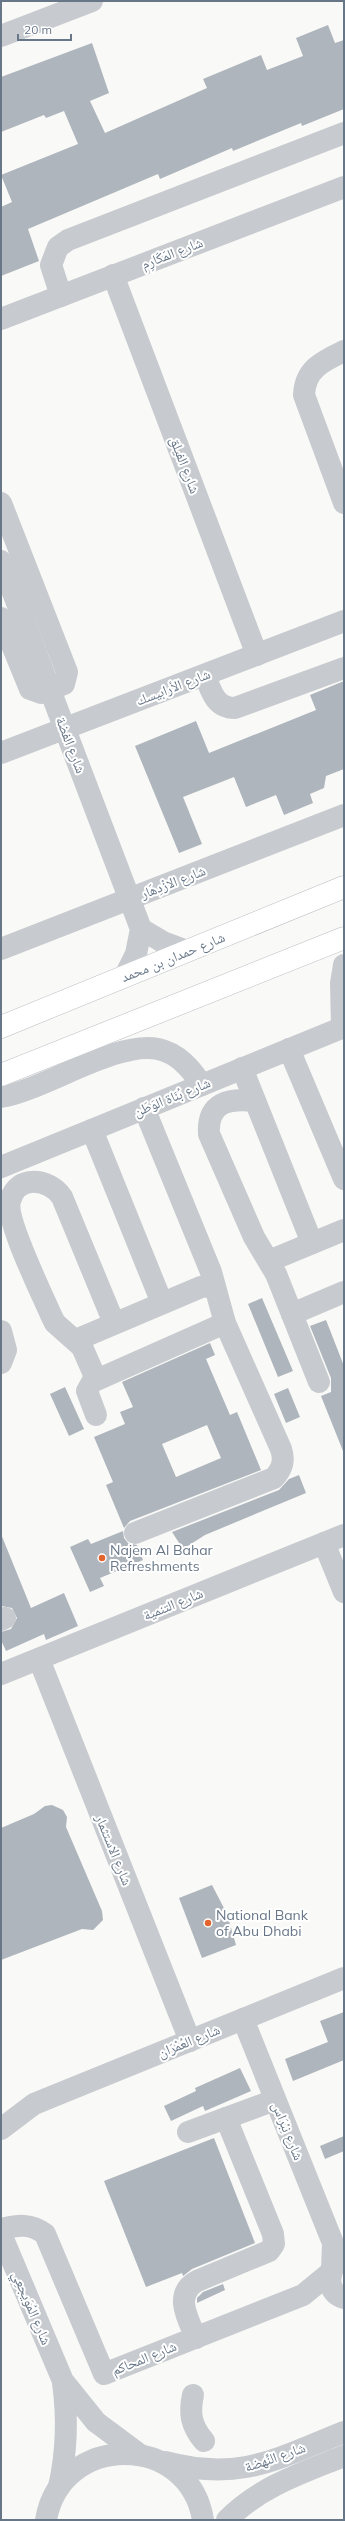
<svg xmlns="http://www.w3.org/2000/svg" width="345" height="2521" viewBox="0 0 345 2521" font-family="Mulish,'Noto Naskh Arabic',sans-serif">
	<rect width="100%" height="100%" fill="#f9f9f7"/>
	<g fill="#aeb5bc" fill-rule="evenodd">
		<path d="M328,25L335,43L344,40V109L302,126L301,123L233,151L232,148L160,179L158,174L28,229L39,261L1,276V207L12,202L1,175L78,144L64,111L46,118L44,115L1,132V77L92,43L109,93L90,101L105,133L207,88L203,79L261,55L267,70L303,56L296,38Z"/>
		<path d="M344,681V769L326,776L324,788L310,794L313,803L284,815L276,795L246,807L234,777L183,797L202,844L179,853L135,746L196,721L209,753L316,710L310,695Z"/>
		<path d="M262,1298L293,1371L278,1377L248,1304Z"/>
		<path d="M326,1320L344,1366L343,1451L321,1396L331,1392V1378L310,1326Z"/>
		<path d="M210,1343L215,1355L206,1359L230,1415L237,1412L261,1470L130,1521L124,1528L106,1485L113,1482L94,1437L125,1424L120,1412L133,1407L122,1382ZM207,1425L221,1458L176,1477L162,1444Z"/>
		<path d="M65,1387L84,1429L69,1436L50,1394Z"/>
		<path d="M288,1388L300,1417L286,1423L274,1394Z"/>
		<path d="M299,1475L306,1493L205,1535L183,1549L172,1532L279,1490L289,1479Z"/>
		<path d="M123,1531L124,1538L128,1543L137,1545L143,1560L100,1578L104,1586L90,1592L70,1547L88,1539L91,1544Z"/>
		<path d="M1,1534L31,1608L64,1593L78,1626L46,1640L44,1634L6,1651L1,1640V1632L11,1629L17,1618L12,1608L1,1606Z"/>
		<path d="M52,1805L63,1810L67,1817L66,1827L102,1911L103,1920L93,1930L82,1929L1,1960V1828L34,1814L45,1806Z"/>
		<path d="M212,1885L227,1914L236,1945L202,1958L179,1898Z"/>
		<path d="M344,2012V2060L293,2081L285,2059L328,2042L320,2021Z"/>
		<path d="M240,2068L251,2091L205,2111L203,2106L171,2121L164,2106L196,2091L195,2088Z"/>
		<path d="M344,2136V2151L325,2159L320,2146Z"/>
		<path d="M214,2138L255,2243L192,2269L183,2276L182,2273L146,2287L104,2181Z"/>
		<path d="M223,2284L225,2290L197,2303V2298L203,2292Z"/>
	</g>
	<g fill="none" stroke-linecap="round" stroke-linejoin="round">
		<defs>
			<g id="major">
				<path d="M1,1027L344,887"/>
				<path d="M1,1075L344,938"/>
			</g>
		</defs>
		<use href="#major" stroke="#b8bcc0" stroke-width="23"/>
		<g stroke="#c7cace" stroke-width="22">
			<path d="M1,36L92,1"/>
			<path d="M113,275L257,655"/>
			<path d="M61,296L51,265L58,247L68,240L344,133"/>
			<path d="M1,319L344,187"/>
			<path d="M344,351C323,361 305,369 304,395L344,503"/>
			<path d="M1,503L67,672L64,684L41,693L30,689L1,618"/>
			<path d="M1,561L141,929L136,954L125,976"/>
			<path d="M205,675C211,691 215,708 235,708L344,668"/>
			<path d="M1,753L344,621"/>
			<path d="M141,929L163,942L187,951"/>
			<path d="M1,949L344,815"/>
			<path d="M342,1028L341,983L344,965"/>
			<path d="M289,1049L344,1179"/>
			<path d="M242,1068L312,1243"/>
			<path d="M1,1097C44,1090 117,1040 158,1049C178,1053 191,1069 202,1085"/>
			<path d="M255,1101C229,1098 207,1102 209,1134L254,1237L276,1274L319,1382"/>
			<path d="M92,1130L162,1303"/>
			<path d="M1,1167L344,1027"/>
			<path d="M269,1261L344,1230"/>
			<path d="M292,1314L344,1292"/>
			<path d="M1,1331L6,1350L1,1363"/>
			<path d="M76,1340L201,1287L214,1286"/>
			<path d="M96,1379L82,1347L55,1323L51,1315C42,1294 5,1219 10,1201C17,1174 49,1178 62,1197L114,1323"/>
			<path d="M96,1415L87,1391L92,1382L225,1323"/>
			<path d="M135,1533L274,1478C282,1469 285,1461 281,1449L225,1323L211,1272L144,1108"/>
			<path d="M324,1543L344,1592"/>
			<path d="M1,1620L5,1618"/>
			<path d="M39,1659L190,2041"/>
			<path d="M1,1674L344,1535"/>
			<path d="M243,2019L333,2243L332,2269"/>
			<path d="M1,2129L34,2104L344,1978"/>
			<path d="M188,2132L275,2100"/>
			<path d="M1,2229C18,2225 31,2223 45,2234L104,2374L303,2295L331,2272"/>
			<path d="M1,2234L63,2381L96,2422L139,2454"/>
			<path d="M336,2264C327,2276 328,2293 344,2298"/>
			<path d="M196,2338C188,2319 173,2294 197,2281L269,2251L274,2244L273,2234L226,2118"/>
			<path d="M193,2395C189,2413 191,2426 204,2441"/>
			<path d="M165,2462C240,2482 276,2459 344,2432"/>
			<path d="M59,2487C67,2451 68,2419 63,2383"/>
			<path d="M46,2520C61,2432 189,2432 203,2520"/>
			<path d="M227,2520C259,2487 302,2473 344,2456"/>
		</g>
		<use href="#major" stroke="#fff" stroke-width="22"/>
	</g>
	<g fill="#e3652d" stroke="#fff" stroke-width="1.5">
		<circle cx="102" cy="1558" r="4"/>
		<circle cx="208" cy="1923" r="4"/>
	</g>
	<g text-anchor="middle" stroke-width="4" stroke-linejoin="round" paint-order="stroke">
		<g font-size="14" fill="#687788" stroke="#fff">
			<text transform="translate(172 253) rotate(-21)" y="5">شارع المَكَارِم</text>
			<text transform="translate(185 465) rotate(69)" y="5">شارع الفيلق</text>
			<text transform="translate(173 687) rotate(-21)" y="5">شارع الأرابيسك</text>
			<text transform="translate(71 745) rotate(69)" y="5">شارع الفضة</text>
			<text transform="translate(173 882) rotate(-21)" y="5">شارع الازْدِهَار</text>
			<text transform="translate(173 957) rotate(-22)" y="5">شارع حمدان بن محمد</text>
			<text transform="translate(172 1097) rotate(-22)" y="5">شارع بُنَاة الوَطَن</text>
			<text transform="translate(173 1604) rotate(-22)" y="5">شارع التنمية</text>
			<text transform="translate(114 1850) rotate(68)" y="5">شارع الاستثمار</text>
			<text transform="translate(189 2041) rotate(-22)" y="5">شارع العُمْرَان</text>
			<text transform="translate(288 2131) rotate(68)" y="5">شارع نِبْرَاس</text>
			<text transform="translate(32 2308) rotate(67)" y="5">شارع المُوَيجعِي</text>
			<text transform="translate(144 2358) rotate(-22)" y="5">شارع المحاكم</text>
			<text transform="translate(275 2457) rotate(-19)" y="5">شارع النَّهضة</text>
		</g>
		<g font-size="14" fill="#687788" stroke="#fff" text-anchor="start">
			<text x="110" y="1555">Najem Al Bahar<tspan x="110" dy="16">Refreshments</tspan></text>
			<text x="216" y="1920">National Bank<tspan x="216" dy="16">of Abu Dhabi</tspan></text>
		</g>
	</g>
	<rect width="345" height="2521" fill="none" stroke="#687788" stroke-width="4"/>
	<path d="M18 34v6h53v-6" fill="none" stroke="#687788" stroke-width="2"/>
	<text x="24" y="34" font-size="12" fill="#687788" stroke="#ffffff" stroke-width="3" paint-order="stroke">20 m</text>
</svg>
